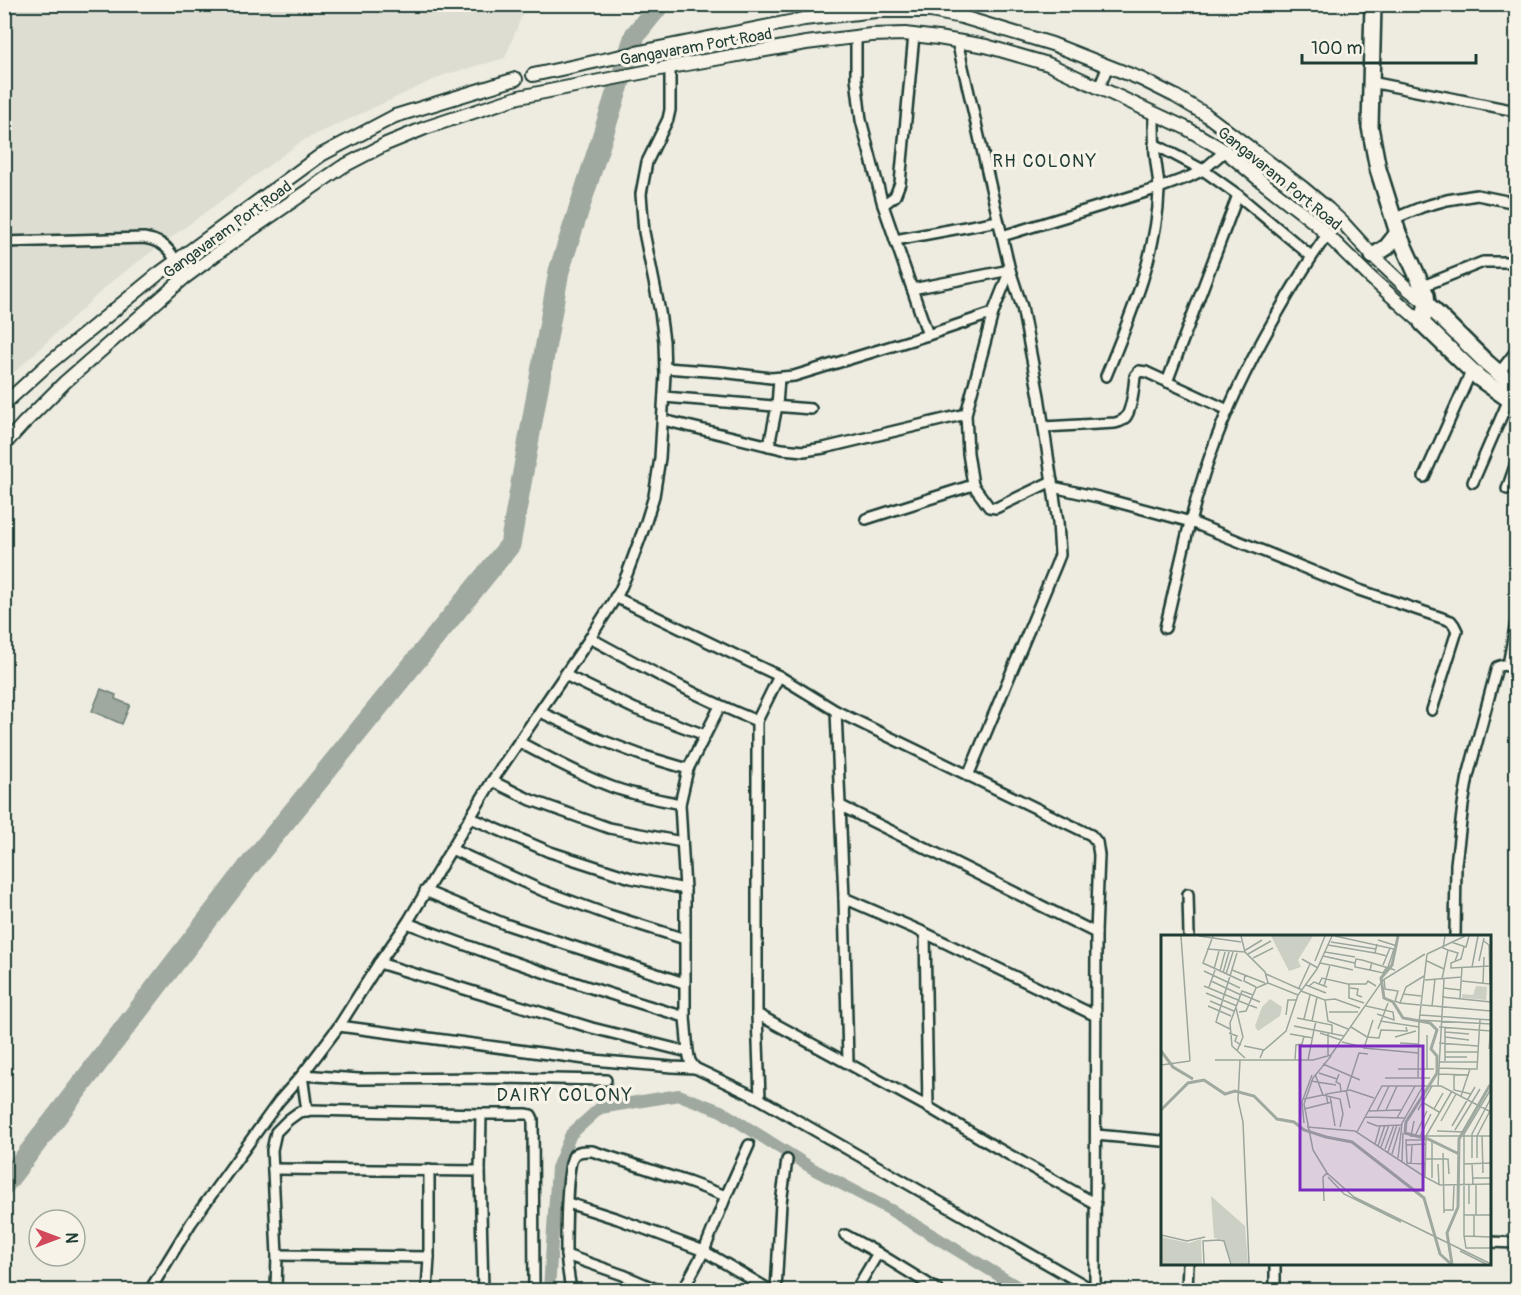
<svg xmlns="http://www.w3.org/2000/svg" width="1521" height="1295" viewBox="0 0 1521 1295" font-family="Pangolin,sans-serif">
	<rect width="100%" height="100%" fill="#eeece1"/>
	<filter id="ink" filterUnits="userSpaceOnUse"><feTurbulence type="fractalNoise" baseFrequency=".0167" numOctaves="2"/><feDisplacementMap in="SourceGraphic" scale="12" xChannelSelector="R" yChannelSelector="G"/><feConvolveMatrix kernelMatrix="1 2 1 2 8 2 1 2 1" color-interpolation-filters="sRGB"/></filter>
	<g filter="url(#ink)">
		<path fill="#ddddd2" d="M5,5H526L505,58L444,75L302,141L112,281L5,381Z"/>
		<path fill="#9fa99f" stroke="#6c7e74" stroke-width="1.5" d="M101,689L116,695L115,699L130,705L122,724L92,711Z"/>
		<g fill="none" stroke-linecap="round" stroke-linejoin="round">
			<path stroke="#9fa99f" stroke-width="12" d="M549,1290L557,1168L571,1134L600,1108L679,1095L721,1111L815,1170L889,1209L1023,1290"/>
			<path stroke="#9fa99f" stroke-width="21" d="M4,1185L249,866L510,545L559,271L635,35L660,4"/>
			<defs>
				<g id="minor">
					<path d="M856,36V78L861,120L883,205L928,335"/>
					<path d="M957,41L1002,236"/>
					<path d="M1371,82L1516,111"/>
					<path d="M1099,88L1108,66"/>
					<path d="M1154,144L1203,170L1238,195L1311,256"/>
					<path d="M883,205L895,196L900,183L914,35"/>
					<path d="M1393,219L1422,207L1447,200L1477,195L1516,203"/>
					<path d="M895,240L998,221"/>
					<path d="M4,242L144,238C170,242 175,257 182,280"/>
					<path d="M1423,286L1483,262H1516"/>
					<path d="M912,289L1010,270L1022,307L1039,396L1058,522L1060,555L1056,565L968,776"/>
					<path d="M665,368L721,372L771,378L794,376L928,335L993,313"/>
					<path d="M1499,373L1516,351"/>
					<path d="M1106,376C1130,317 1157,255 1159,191C1159,179 1156,166 1155,154C1154,140 1154,127 1154,113"/>
					<path d="M1167,382L1238,195"/>
					<path d="M664,397L811,409"/>
					<path d="M966,414L968,453L973,485"/>
					<path d="M663,420L782,449L804,451L824,448L966,414L993,313L1010,270L1002,236L1159,188L1189,177L1203,170L1225,151"/>
					<path d="M1044,427L1115,423C1119,422 1122,421 1124,419C1132,412 1134,386 1135,376L1139,371L1146,372L1228,410"/>
					<path d="M769,446L777,406L779,378"/>
					<path d="M1424,477L1471,372"/>
					<path d="M1473,482L1509,399"/>
					<path d="M1053,487L1102,498L1191,522L1359,590L1451,621L1454,625L1457,631L1432,710"/>
					<path d="M1507,489L1516,463"/>
					<path d="M866,519L973,485L989,507L996,508L1052,481"/>
					<path d="M615,597L779,676L836,711L1091,835L1097,842L1099,855L1096,933L1095,1290"/>
					<path d="M1165,628C1179,571 1190,512 1210,456C1227,407 1250,361 1276,316C1292,288 1308,261 1327,235"/>
					<path d="M590,638C645,668 699,698 757,721"/>
					<path d="M1508,665L1516,622"/>
					<path d="M565,675L635,709L705,735"/>
					<path d="M720,706L688,769L680,804L685,889V1017L688,1052L690,1061L695,1068L760,1099L1093,1290"/>
					<path d="M836,711L844,898L848,1062"/>
					<path d="M540,712L601,740L641,755L688,769"/>
					<path d="M519,742C549,758 580,775 612,787C634,795 657,799 680,804"/>
					<path d="M492,781L531,800L609,828L682,842"/>
					<path d="M839,805L1096,933"/>
					<path d="M471,818L550,852L631,878L685,889"/>
					<path d="M451,849L541,890L609,915L685,939"/>
					<path d="M425,891L505,924L684,983"/>
					<path d="M1188,894L1189,936"/>
					<path d="M844,898L925,933L1096,1016"/>
					<path d="M407,923C498,958 591,989 685,1017"/>
					<path d="M925,933L928,1107"/>
					<path d="M1455,936L1456,864L1463,805L1468,776L1497,667L1503,665L1516,668"/>
					<path d="M379,963L592,1028L688,1052"/>
					<path d="M757,1014L928,1107L992,1145L1096,1204"/>
					<path d="M339,1026L593,1060L672,1067L695,1068"/>
					<path d="M760,1099L757,1014V721L779,676"/>
					<path d="M307,1111L302,1075L359,1079L496,1078L606,1080"/>
					<path d="M481,1114L480,1171L483,1290"/>
					<path d="M1096,1135L1162,1141"/>
					<path d="M273,1169L480,1171"/>
					<path d="M568,1203L618,1219L704,1251L770,1290"/>
					<path d="M845,1235L878,1253L938,1290"/>
					<path d="M1490,1242L1516,1243"/>
					<path d="M277,1255L429,1257"/>
					<path d="M566,1255L623,1275L658,1290"/>
					<path d="M1275,1264V1290"/>
					<path d="M150,1290L191,1223L279,1101L302,1075L339,1026L379,963L407,923L492,781L590,638L619,592L627,574L645,525L654,496L660,458L665,375L664,341L660,312L644,232L641,194L647,162L668,119L670,110V67"/>
					<path d="M276,1290L277,1255L272,1150L276,1132L288,1120L299,1112L311,1110L481,1114H527L531,1115L533,1119L534,1290"/>
					<path d="M427,1290L429,1257V1170"/>
					<path d="M571,1290C569,1278 567,1266 566,1253C566,1237 566,1165 574,1155C579,1150 585,1151 592,1151L688,1182L726,1196"/>
					<path d="M683,1290L704,1251L726,1196L749,1145"/>
					<path d="M776,1290L781,1203L787,1160"/>
					<path d="M856,1290L878,1253"/>
					<path d="M1187,1290L1188,1264"/>
				</g>
				<g id="tertiary">
					<path d="M533,75L659,48L804,19L876,11H930L962,17L1052,44L1141,79L1175,96L1205,114L1303,188L1328,209L1343,223L1373,256L1407,288L1427,304"/>
					<path d="M4,404L47,365L157,275L321,155L395,116L516,79"/>
					<path d="M4,445L23,424L65,382L184,278L226,247L342,167L386,144L425,128L519,97L670,67L806,43L871,35L905,34L938,38L986,46L1048,64L1186,128L1225,151L1261,181L1315,223L1370,277L1422,323"/>
				</g>
				<g id="primary">
					<path d="M1373,4L1370,127L1378,169L1398,233L1426,295L1427,304L1422,323L1479,378L1516,404"/>
					<path d="M1373,256L1387,247L1398,233"/>
					<path d="M1427,304L1486,362L1516,388"/>
				</g>
			</defs>
			<use href="#minor" stroke="#1f3d34" stroke-width="14"/>
			<use href="#tertiary" stroke="#1f3d34" stroke-width="16"/>
			<use href="#primary" stroke="#1f3d34" stroke-width="20"/>
			<use href="#minor" stroke="#f7f3e8" stroke-width="9"/>
			<use href="#tertiary" stroke="#f7f3e8" stroke-width="12"/>
			<use href="#primary" stroke="#f7f3e8" stroke-width="15"/>
		</g>
	</g>
	<g text-anchor="middle" stroke-width="6" stroke-linejoin="round" paint-order="stroke">
		<g font-size="16" fill="#1f3d34" stroke="#f7f3e8">
			<text transform="translate(696 46) rotate(-10)" y="6">Gangavaram Port Road</text>
			<text transform="translate(1280 178) rotate(39)" y="6">Gangavaram Port Road</text>
			<text transform="translate(227 229) rotate(-36)" y="6">Gangavaram Port Road</text>
		</g>
		<g font-size="18" letter-spacing="1.5" fill="#1f3d34" stroke="#f7f3e8">
			<text x="1045" y="167">RH COLONY</text>
			<text x="565" y="1101">DAIRY COLONY</text>
		</g>
	</g>
	<g transform="translate(1161 935)">
		<rect width="330" height="330" fill="#eeece1"/>
		<path d="M110,1H152L137,25L140,32L128,36ZM315,51L326,52L325,65L301,63V59L312,60ZM109,64L121,72L119,81L97,96L94,91L101,72ZM50,261L84,291L87,329H71L63,305L53,303ZM0,302L28,308L40,304L41,329H0Z" fill="#cccfc4"/>
		<path fill="none" stroke="#9fa99f" stroke-width="3" d="M237,1L231,30L220,43L223,63L232,67L242,83L269,88L276,95L270,114L276,121V138L245,187L244,198L267,204L298,219M0,116L12,132L32,144M0,175L27,148L43,145L64,159L74,156L93,161L116,184L133,187L143,195L165,202L191,207L263,263L279,319L290,329M291,329L286,298L297,272L298,204L329,150"/>
		<path fill="none" stroke="#9ba69c" stroke-width="1.5" d="M20,1L29,126M38,1L80,7M52,1L42,28L81,46M80,1L84,17L104,37L107,48L137,60M174,1L233,14L227,32M217,5L236,11M323,6L328,10L329,49M170,7L215,14M290,7L305,12L308,1M216,9L214,18L226,21M167,10L214,18M303,12L300,24L290,28V33L330,31M46,14L84,17M287,15L297,18L294,26M83,16L101,5M164,17L194,22M87,19L110,6M266,19L304,1M162,21L194,28L195,24L201,25L234,35M92,23L112,13M141,24L157,33M154,26L164,1M266,26L283,34M318,26L323,3M159,28L169,30L163,51M194,28V32L209,35L211,27M170,30L192,35M222,30L229,13M311,32L317,1M53,34L58,16M71,35L104,48M209,35L222,38L226,32M43,36L79,53M59,36L64,17M62,38L68,17M65,39L72,17M105,39L141,55M84,40L83,46L95,52M223,44L224,54L237,56L234,66L239,68M281,44L287,15L282,13L284,1M264,45L301,42M50,46L80,60M301,46L329,49M322,48L323,22M158,49L161,43L187,49H205L207,46L215,51M188,49V63L203,68M145,50L165,58M43,51L77,65M148,51L153,47L166,52M48,52L54,35M138,53L149,29M189,53L197,54L196,60L201,62M282,53L300,55M140,56L164,65L167,86L187,94M45,58L76,71M80,59L99,67M242,59L260,61M281,62L330,67M299,63L301,32M164,65L174,64L199,73M49,66L73,76M78,66L96,73M259,70L239,68L245,52L263,41M261,70L330,76M47,71L70,81M205,71L232,77L233,85L216,79M271,71L274,44M75,73L82,102L76,116M78,77L85,76L95,53L107,48M168,77H197M125,80L127,65H135M259,80L330,85M136,83L171,90V98M143,84L149,60M212,85L203,113L257,118M258,85L330,89M151,86L156,62M219,86L258,92M133,91L153,95L155,86M190,92L206,102L218,103L220,95L246,96L245,92M278,92L330,96M69,94L55,87L76,18M217,94L227,68M284,97L308,99M68,98L76,101L74,106L80,110M159,98L180,105M129,99L152,103M234,102L255,96M284,102L308,105M181,107L202,112M239,108L257,109M278,108L317,111M83,111L103,115M328,114L330,89M284,117H317M167,120V97M170,121L152,143L143,169L152,215L166,238L193,262L330,329M284,122H306M84,123L71,111L69,88L81,56L92,60M99,123L102,116L125,96L137,60L156,34L171,1M54,125H152L170,120L222,45L264,19M79,125L77,165L82,187L88,329M134,125L135,110L141,109L143,101M147,125L153,95L183,101M284,126V92M278,127H316M162,129L199,145M0,130L29,126M278,133L309,134M237,134H273M266,134V100M158,138L176,144M154,139L162,160L179,164L182,179L179,192M178,139L175,147L179,149L180,156M277,139L308,140M293,139V155L310,159M257,142L258,87L266,19M224,143H269M150,146L175,150M277,151L283,44M330,154L303,199V301L305,313H330M185,155L189,173M186,155L198,118L207,119M291,156L265,201L264,242L279,250L330,249M169,161L174,191M300,161L309,134H316L319,84M143,164L162,160M261,167L278,177M167,169L165,159L189,155L213,163M143,174L171,167M273,174L282,158M225,175L236,151M257,175L271,151M207,176L240,175M216,176L228,151M204,182L244,183M236,183L254,151M253,186L250,201H330M280,186L295,159M206,187L216,191L240,190L262,151M143,188L141,167L151,140M291,191L314,152M146,192L194,196L264,242M294,195L319,154M276,196L304,197M196,197L221,151H280L330,177M254,201L266,176M259,201L270,179M321,201L322,238M214,209L219,191M245,210L264,209M217,211L224,190M220,212L228,190M224,214L233,190M227,217L236,190M282,218L283,278M231,219L239,192M237,223L241,189M311,223V199L330,163M316,223V201L330,174M264,224H287L288,239M241,226L242,198M311,228L312,250M250,229L251,210M264,229L246,228L245,205H264M277,229L278,250M303,229L330,228M167,242L183,259L240,287M271,243V207M311,243H330M308,250V269M315,250V280M163,266L162,242L166,238M283,275H292L293,250M303,280H330M0,300L26,306L44,302M303,301L330,302M313,302V280M299,316L325,329M43,329L42,306L58,305L63,306L70,329"/>
		<path fill="#7b2cbf" fill-opacity="0.15" stroke="#7b2cbf" stroke-width="3" d="M139,111H262V255H139Z"/>
		<rect width="330" height="330" fill="none" stroke="#1f3d34" stroke-width="3"/>
	</g>
	<rect width="1521" height="1295" fill="none" stroke="#f7f3e8" stroke-width="24"/>
	<rect x="12" y="12" width="1497" height="1271" fill="none" stroke="#1f3d34" stroke-width="2" filter="url(#ink)"/>
	<g transform="translate(57 1238) rotate(90)"><circle r="28" fill="#f7f3e8" stroke="#a1aaa0" stroke-width="1.5"/>
	<path d="M0-4.5L10 22L0 15L-10 22Z" fill="#d1495b"/>
	<text y="-9" font-size="16" font-weight="bold" text-anchor="middle" fill="#1f3d34">N</text>
	</g>
	<path d="M1302 54v9h174v-9" fill="none" stroke="#1f3d34" stroke-width="3"/>
	<text x="1311" y="54" font-size="18" fill="#1f3d34" stroke="#f7f3e8" stroke-width="4.5" paint-order="stroke">100 m</text>
</svg>
